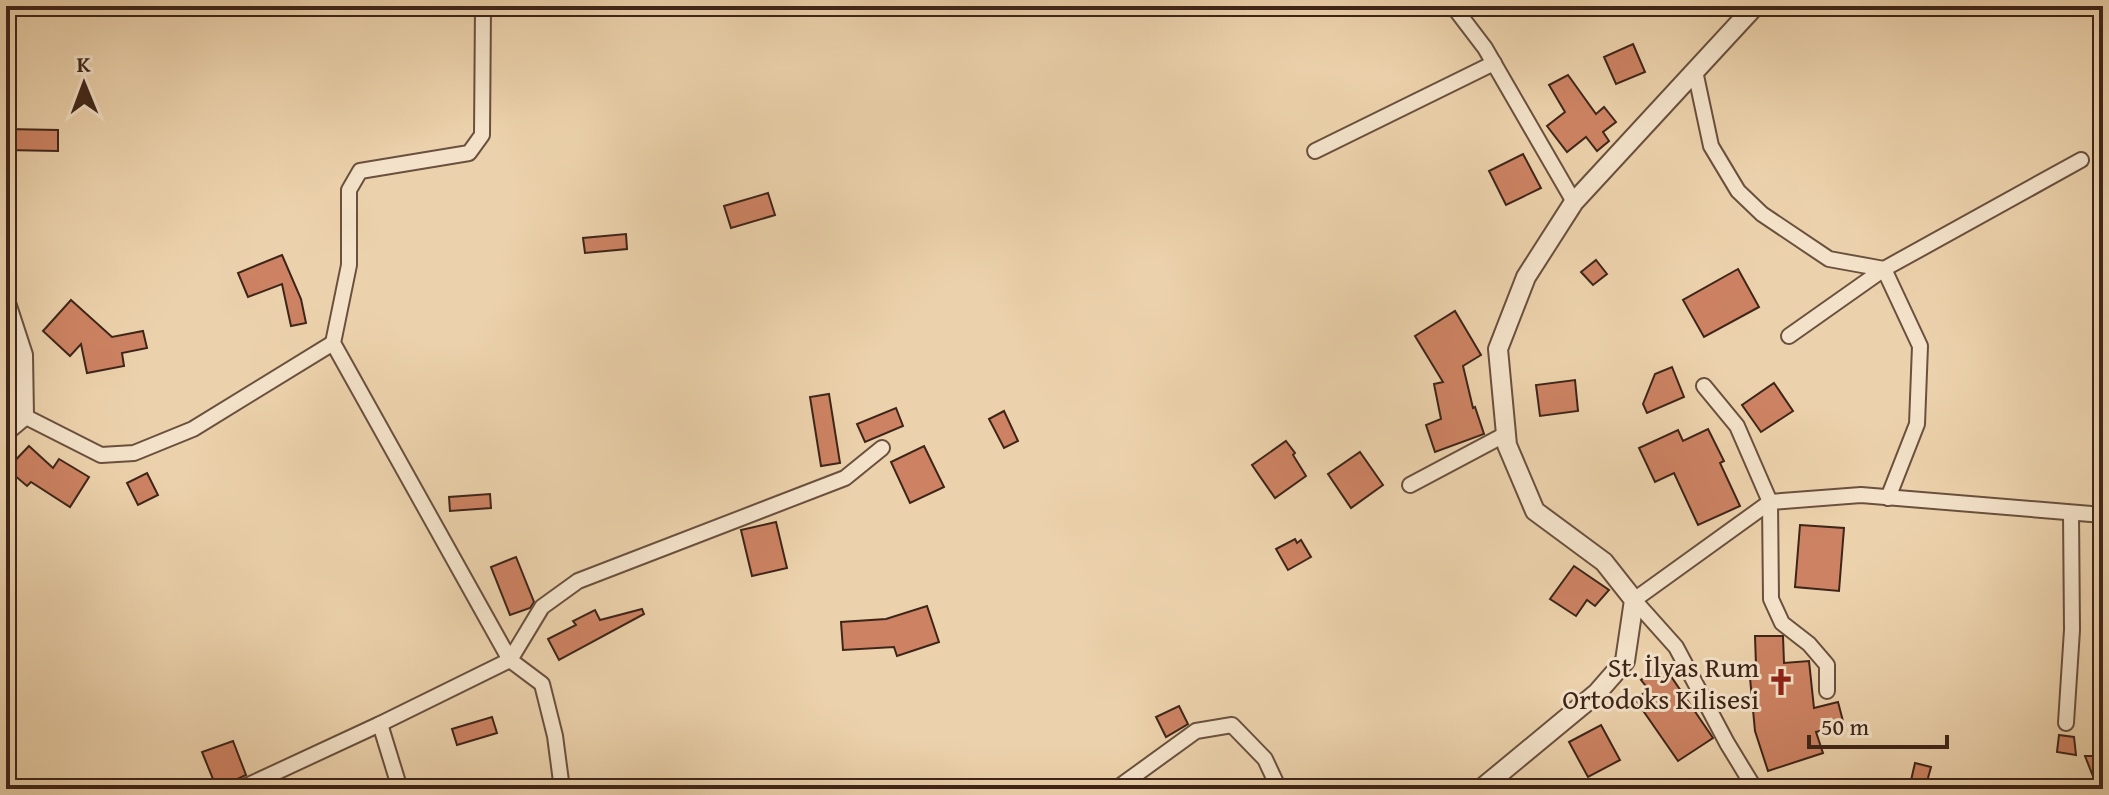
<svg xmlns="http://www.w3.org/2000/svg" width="2109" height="795" font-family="'Gentium Book Plus',serif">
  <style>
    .building { fill: #cd8363; stroke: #3e2519; stroke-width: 2 }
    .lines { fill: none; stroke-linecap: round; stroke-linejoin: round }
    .minor-casing { stroke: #6a503e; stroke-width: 18 }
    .tertiary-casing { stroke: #6a503e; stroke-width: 22 }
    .minor { stroke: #f3e2c9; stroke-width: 14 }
    .tertiary { stroke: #f3e2c9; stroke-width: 18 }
    .labels { text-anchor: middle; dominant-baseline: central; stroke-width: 6; stroke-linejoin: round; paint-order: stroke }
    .poi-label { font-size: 28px; fill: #3e2519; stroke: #f3e2c9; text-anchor: end }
  </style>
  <rect width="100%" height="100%" fill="#ecd2ac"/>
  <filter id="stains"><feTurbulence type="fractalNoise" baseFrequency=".0025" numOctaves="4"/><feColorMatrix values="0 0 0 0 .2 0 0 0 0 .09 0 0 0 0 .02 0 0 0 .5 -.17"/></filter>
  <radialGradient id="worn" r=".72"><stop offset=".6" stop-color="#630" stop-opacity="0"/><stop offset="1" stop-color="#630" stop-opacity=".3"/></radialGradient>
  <g class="building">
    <polygon points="1633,44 1645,72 1616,84 1604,57"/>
    <polygon points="1568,75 1596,114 1604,107 1616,122 1603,132 1609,141 1597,151 1586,137 1567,152 1547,126 1565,112 1549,85"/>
    <polygon points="6,129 58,130 58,151 6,150"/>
    <polygon points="1523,154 1541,188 1506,205 1489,171"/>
    <polygon points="768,193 775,215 731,228 724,206"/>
    <polygon points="626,234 627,249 585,253 583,238"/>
    <polygon points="282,255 301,299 306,323 291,326 282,284 248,297 238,273"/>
    <polygon points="1596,260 1607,274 1593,285 1581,272"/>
    <polygon points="1738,269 1759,307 1704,337 1683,300"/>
    <polygon points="71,300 112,337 143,331 147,348 122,353 124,366 87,373 81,344 70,356 43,331"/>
    <polygon points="1455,311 1481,355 1463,366 1473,408 1475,407 1484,434 1435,452 1426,425 1441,419 1434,384 1443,382 1415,336"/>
    <polygon points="1672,367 1684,397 1647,413 1643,404 1655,374"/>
    <polygon points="1575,380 1578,411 1540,416 1536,385"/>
    <polygon points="1774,383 1793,411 1761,432 1742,405"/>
    <polygon points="829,394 840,463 821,466 810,397"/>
    <polygon points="896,408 903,426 865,442 857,424"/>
    <polygon points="1004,411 1018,441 1004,448 989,419"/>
    <polygon points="1708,429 1724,461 1720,463 1740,506 1698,525 1674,473 1655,482 1639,448 1678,430 1683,441"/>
    <polygon points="1286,441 1295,453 1293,455 1306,476 1275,498 1252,465"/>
    <polygon points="29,446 53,468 59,459 89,477 70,507 31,482 27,486 7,469"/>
    <polygon points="924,446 944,487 910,503 891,462"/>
    <polygon points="1360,452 1383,485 1351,508 1328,474"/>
    <polygon points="147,473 158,495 138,505 127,483"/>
    <polygon points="490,494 491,508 450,511 449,497"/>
    <polygon points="776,522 787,568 752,576 741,530"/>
    <polygon points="1800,525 1844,528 1839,591 1795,587"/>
    <polygon points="1295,539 1297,543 1301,540 1311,557 1288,570 1276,549"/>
    <polygon points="516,557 534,602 530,608 510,615 491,567"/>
    <polygon points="1574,566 1609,590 1595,606 1587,600 1576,616 1550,599"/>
    <polygon points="927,606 939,642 897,656 894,647 843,650 841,622 886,619"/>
    <polygon points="642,609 644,614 559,660 548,639 576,625 573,621 595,610 600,620"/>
    <polygon points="1755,636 1783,636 1784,663 1809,661 1814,708 1838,702 1844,725 1816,732 1823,753 1768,771 1755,731 1749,667 1756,666"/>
    <polygon points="1656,668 1664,679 1670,675 1713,738 1678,761 1635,699 1649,690 1641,680"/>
    <polygon points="1179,706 1188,724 1166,737 1156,717"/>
    <polygon points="492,717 497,733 457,745 452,729"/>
    <polygon points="1601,725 1620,760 1588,777 1569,742"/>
    <polygon points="2059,735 2074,737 2076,755 2057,752"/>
    <polygon points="233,741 246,775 235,780 230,787 217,789 202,752"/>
    <polygon points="2085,756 2103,756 2103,789 2098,789"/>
    <polygon points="1915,763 1931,767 1925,789 1909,789"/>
  </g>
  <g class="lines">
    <g class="minor-casing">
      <g id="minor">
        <polyline points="483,6 482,135 469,153 360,171 349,190 349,265 333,343 510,660 542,684 555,736 562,789"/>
        <polyline points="1453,6 1485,48 1574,202"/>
        <polyline points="1695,71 1711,146 1738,191 1762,214 1829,259 1884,269 1920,346 1917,424 1888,498"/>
        <polyline points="1315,151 1494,63"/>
        <polyline points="1789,336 1884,269 2081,160"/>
        <polyline points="1704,386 1737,426 1770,502 1771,599 1782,623 1809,644 1827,665 1827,691"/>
        <polyline points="24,416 101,455 134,453 193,429 333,343"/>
        <polyline points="1410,485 1506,434"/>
        <polyline points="2066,723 2072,630 2071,513"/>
        <polyline points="380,724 400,789"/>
        <polyline points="240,789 380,724 510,660 542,607 578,581 845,478 882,448"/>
        <polyline points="1116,789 1196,731 1232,725 1265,759 1279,789"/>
        <polyline points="1755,789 1727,743 1676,647 1634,600 1770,502 1861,495 2103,515"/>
      </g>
    </g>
    <g class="tertiary-casing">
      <g id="tertiary">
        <polyline points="6,303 23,355 24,416 6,431"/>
        <polyline points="1481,789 1597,693 1625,661 1634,600 1604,562 1535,511 1507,445 1498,349 1526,277 1574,202 1755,6"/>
      </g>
    </g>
    <use href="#minor" class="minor"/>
    <use href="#tertiary" class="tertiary"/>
  </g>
  <defs>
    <g id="church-bare" transform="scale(2.16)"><path d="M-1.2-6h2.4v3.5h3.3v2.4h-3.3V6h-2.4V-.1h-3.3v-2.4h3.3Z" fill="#8f2418" stroke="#f3e2c9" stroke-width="2.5" paint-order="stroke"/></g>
  </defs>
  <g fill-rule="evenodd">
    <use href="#church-bare" x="1781" y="682"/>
  </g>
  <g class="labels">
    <g class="poi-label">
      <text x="1759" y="666">St. İlyas Rum<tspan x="1759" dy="32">Ortodoks Kilisesi</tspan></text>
    </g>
  </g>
  <rect width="2109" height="795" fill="none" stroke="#ecd2ac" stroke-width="32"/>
  <rect x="8" y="8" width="2093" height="779" fill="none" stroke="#3e2519" stroke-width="4"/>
  <rect x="16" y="16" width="2077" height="763" fill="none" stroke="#3e2519" stroke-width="2"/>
  <g transform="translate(84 84) rotate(359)" stroke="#f3e2c9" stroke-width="6" paint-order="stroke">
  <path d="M0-6L14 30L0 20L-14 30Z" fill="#3e2519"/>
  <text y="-12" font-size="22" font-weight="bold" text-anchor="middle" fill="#3e2519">K</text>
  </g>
  <path d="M1809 735v12h138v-12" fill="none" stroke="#3e2519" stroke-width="4"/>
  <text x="1821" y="735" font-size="24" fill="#3e2519" stroke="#f3e2c9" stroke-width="6" paint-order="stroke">50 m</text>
  <rect width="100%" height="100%" filter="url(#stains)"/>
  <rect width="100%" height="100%" fill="url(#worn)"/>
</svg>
